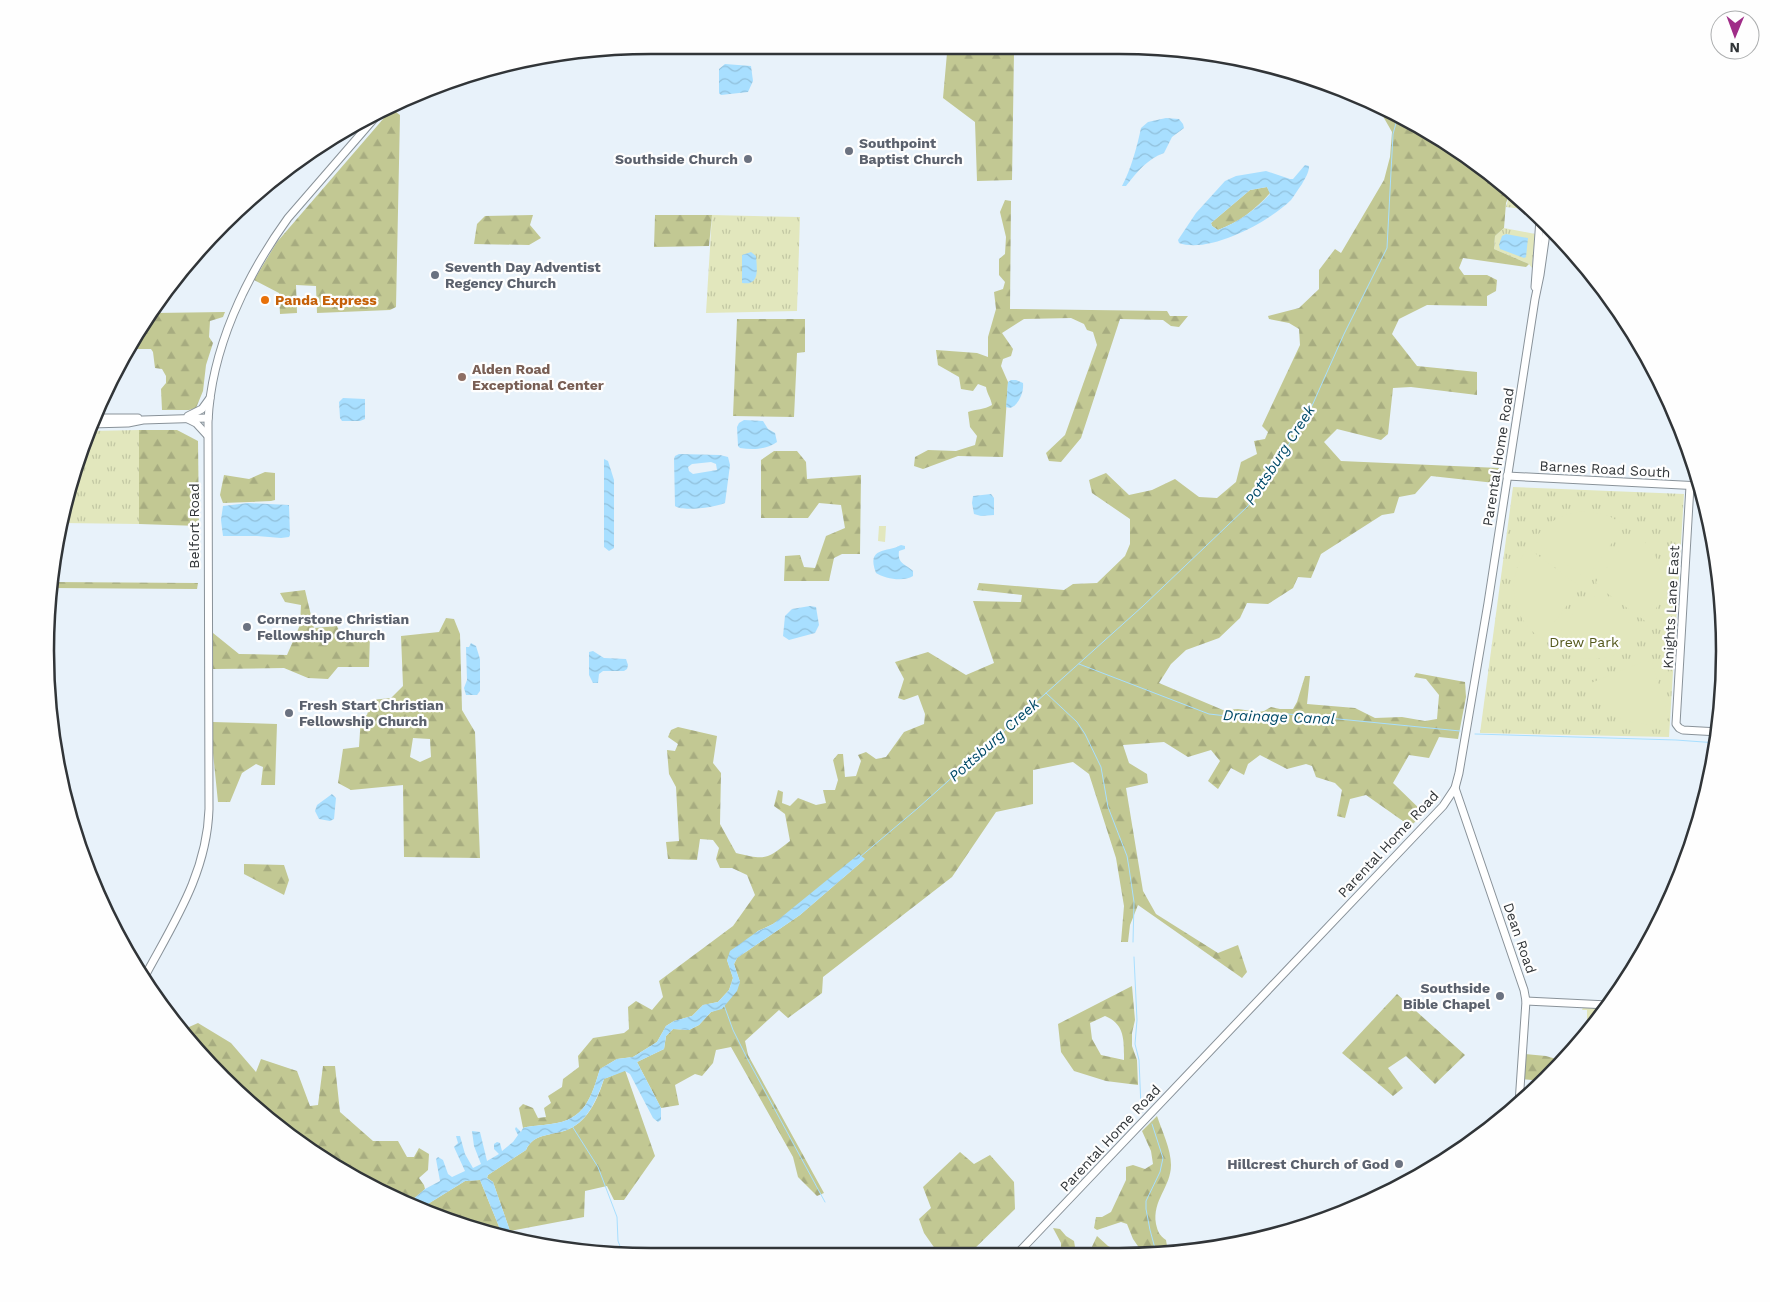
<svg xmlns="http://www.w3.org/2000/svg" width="1770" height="1302" font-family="'Work Sans',sans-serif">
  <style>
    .grass { fill: url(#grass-tufts) }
    .forest { fill: url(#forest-firs); fill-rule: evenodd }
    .pitch { fill: #e2e7bd }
    .water { fill: url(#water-waves); fill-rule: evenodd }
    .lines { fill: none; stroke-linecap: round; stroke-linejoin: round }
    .stream { stroke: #a8dfff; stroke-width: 1 }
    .secondary-casing { stroke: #899299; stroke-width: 9 }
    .secondary { stroke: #fff; stroke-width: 7 }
    .worship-dot { fill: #6b7280; stroke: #fefefe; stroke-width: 2 }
    .food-dot { fill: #e8710a; stroke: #fefefe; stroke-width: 2 }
    .education-dot { fill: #8d6e63; stroke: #fefefe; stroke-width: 2 }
    .labels { text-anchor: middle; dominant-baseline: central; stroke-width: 4.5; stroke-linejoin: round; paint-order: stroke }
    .worship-label { font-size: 14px; font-weight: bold; fill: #5b616d; stroke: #fefefe; text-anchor: start }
    .food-label { font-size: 14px; font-weight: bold; fill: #c56008; stroke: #fefefe; text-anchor: start }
    .education-label { font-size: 14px; font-weight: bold; fill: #785e54; stroke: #fefefe; text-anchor: start }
    .street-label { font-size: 14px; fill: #313538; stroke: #fefefe }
    .park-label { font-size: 14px; fill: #54581c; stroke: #fefefe }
    .water-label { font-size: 15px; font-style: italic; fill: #004a68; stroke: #fefefe }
    .rim { fill: none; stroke: #313538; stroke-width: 2.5 }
  </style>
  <defs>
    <pattern id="grass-tufts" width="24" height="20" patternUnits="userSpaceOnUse" patternTransform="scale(1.25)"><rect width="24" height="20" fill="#e2e7bd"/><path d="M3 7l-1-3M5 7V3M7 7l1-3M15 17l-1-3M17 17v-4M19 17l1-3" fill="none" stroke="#c2c7a3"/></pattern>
    <pattern id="forest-firs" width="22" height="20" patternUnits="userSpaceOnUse" patternTransform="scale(1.25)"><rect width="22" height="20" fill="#c2c893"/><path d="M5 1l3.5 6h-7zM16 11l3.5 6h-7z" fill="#a7ac80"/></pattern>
    <pattern id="water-waves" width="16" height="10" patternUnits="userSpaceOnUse" patternTransform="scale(1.25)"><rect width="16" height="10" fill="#a8dfff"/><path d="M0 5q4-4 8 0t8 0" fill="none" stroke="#91c0db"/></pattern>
  </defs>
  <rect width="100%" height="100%" fill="#e8f2fa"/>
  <g class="grass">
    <polygon points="1511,190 1533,210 1506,207"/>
    <polygon points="712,215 800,217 797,311 706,313"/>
    <polygon points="1504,228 1535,234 1532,268 1529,264 1494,249 1495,236"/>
    <polygon points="139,430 139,524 62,523 77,456 88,431"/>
    <polygon points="1513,487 1684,494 1669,737 1480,733"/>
    <polygon points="1583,1007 1599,1008 1599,1012 1595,1012 1593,1025 1587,1025 1587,1010 1582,1010"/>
  </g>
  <g class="forest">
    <polygon points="1014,52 1012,180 977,181 975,122 943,98 947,53"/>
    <path d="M 1376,104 L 1455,147 L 1511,190 L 1506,203 L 1504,228 L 1495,236 L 1494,249 L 1529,264 L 1526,267 L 1463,258 L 1459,268 L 1464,275 L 1487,275 L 1497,280 L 1496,291 L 1487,296 L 1487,306 L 1427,305 L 1399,319 L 1392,334 L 1417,366 L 1477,372 L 1477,395 L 1411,387 L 1393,388 L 1388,434 L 1381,440 L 1337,429 L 1324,442 L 1341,461 L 1499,468 L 1495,483 L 1431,476 L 1415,494 L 1399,497 L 1394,513 L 1382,515 L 1321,554 L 1311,578 L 1298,577 L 1293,588 L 1268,604 L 1247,603 L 1240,618 L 1219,638 L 1186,650 L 1171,664 L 1159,683 L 1223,710 L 1238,709 L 1259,712 L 1264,711 L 1271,707 L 1280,709 L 1293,709 L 1297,702 L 1305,676 L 1310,676 L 1307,704 L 1355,708 L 1375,718 L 1402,717 L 1425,721 L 1437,719 L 1439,695 L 1426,679 L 1414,677 L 1416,673 L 1465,682 L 1466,697 L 1458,739 L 1439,737 L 1429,758 L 1409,755 L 1393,783 L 1425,814 L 1410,826 L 1366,795 L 1350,799 L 1345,818 L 1337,816 L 1342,790 L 1335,783 L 1316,777 L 1312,766 L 1306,764 L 1287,769 L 1260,755 L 1248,764 L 1244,775 L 1231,768 L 1218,789 L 1208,781 L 1220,761 L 1211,750 L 1188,757 L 1164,742 L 1123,745 L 1129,763 L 1147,774 L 1148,783 L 1126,788 L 1143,891 L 1156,914 L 1218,953 L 1238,945 L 1247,972 L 1242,978 L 1138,905 L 1130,925 L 1128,942 L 1121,942 L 1124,906 L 1116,858 L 1089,774 L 1073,762 L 1033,770 L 1033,804 L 996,812 L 952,877 L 823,977 L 822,993 L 788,1018 L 779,1010 L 745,1041 L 748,1055 L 824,1193 L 817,1196 L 798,1177 L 793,1157 L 731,1047 L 716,1050 L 713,1063 L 702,1076 L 695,1074 L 675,1085 L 679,1105 L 661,1108 L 637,1062 L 664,1049 L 666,1036 L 673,1029 L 689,1030 L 699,1025 L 711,1012 L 722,1008 L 740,982 L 734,964 L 737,958 L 800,915 L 865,859 L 773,924 L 758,931 L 727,960 L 733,978 L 729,990 L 718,1002 L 703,1005 L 692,1016 L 674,1021 L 666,1026 L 657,1042 L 633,1057 L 617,1059 L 600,1069 C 591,1098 585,1120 551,1124 C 541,1126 532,1125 523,1128 L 519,1108 L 523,1104 L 533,1108 L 538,1118 L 546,1117 L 544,1108 L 551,1103 L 548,1096 L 562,1087 L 563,1079 L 579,1067 L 578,1056 L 593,1038 L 624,1033 L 629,1029 L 628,1007 L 636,1001 L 652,1010 L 663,997 L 659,981 L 733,926 L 755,895 L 747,875 L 732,868 L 720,868 L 716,859 L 719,848 L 713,840 L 700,839 L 697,860 L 668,859 L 666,842 L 679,841 L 676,787 L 669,774 L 667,750 L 675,751 L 678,744 L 668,737 L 671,730 L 678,727 L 717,736 L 713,763 L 721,773 L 720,824 L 736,853 C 766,860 766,860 790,841 L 785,814 L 774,806 L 778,790 L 783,792 L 782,803 L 790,806 L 798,798 L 816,805 L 826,803 L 823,790 L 835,790 L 838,780 L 833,760 L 838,754 L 843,754 L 845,777 L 856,776 L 861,761 L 858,755 L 866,752 L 876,759 L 886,757 L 904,732 L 924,724 L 925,714 L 918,695 L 904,700 L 898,698 L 904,679 L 895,662 L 928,652 L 966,675 L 994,663 L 973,601 L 1021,602 L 1022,595 L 977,590 L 979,583 L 1064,590 L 1073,584 L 1097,583 L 1125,556 L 1130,544 L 1130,519 L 1092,493 L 1089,480 L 1106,473 L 1129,495 L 1152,490 L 1175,479 L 1199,497 L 1217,498 L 1236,482 L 1241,462 L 1257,454 L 1254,441 L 1265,439 L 1268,432 L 1262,426 L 1300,345 L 1299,329 L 1289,323 L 1269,319 L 1268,316 L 1299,308 L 1319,289 L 1319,270 L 1335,249 L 1341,253 L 1384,180 L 1390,157 L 1392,132 Z"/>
    <polygon points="390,111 396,112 400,115 396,307 390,310 317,313 316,286 296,285 297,313 280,314 279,293 254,280 277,242"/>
    <path d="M 1267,187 L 1270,193 C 1255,210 1239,222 1218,230 L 1212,226 L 1211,223 L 1250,190 Z"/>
    <path d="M 1005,200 L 1011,201 L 1010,309 L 1167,311 L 1170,316 L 1188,316 L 1179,327 L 1171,326 L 1163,320 L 1120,319 L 1081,438 L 1061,462 L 1049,461 L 1046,453 L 1065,435 L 1097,345 L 1093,332 L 1087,330 L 1084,324 L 1071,318 L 1024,319 L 1002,333 L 1013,349 L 1011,356 L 1003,359 L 1001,366 L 1008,382 L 1003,457 L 958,456 L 923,469 L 914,466 L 915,457 L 928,450 L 956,451 L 975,445 L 977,436 L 970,427 L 968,412 C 976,409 984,410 992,405 C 991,398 987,394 986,387 L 978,384 L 973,391 L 961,389 L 959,377 L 938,365 L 936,350 L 977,353 L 988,357 L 988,337 L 996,309 L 994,292 L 1003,289 L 1005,282 L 999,275 L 999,259 L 1005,254 L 1006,237 L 1000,212 Z"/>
    <polygon points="533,215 530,225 541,238 529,245 474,244 477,224 485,216"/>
    <polygon points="655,215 712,215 709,246 654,247"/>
    <polygon points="225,312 223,317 210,321 209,337 213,343 206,365 203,391 196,408 189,410 162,410 161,389 166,383 166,376 162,369 155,368 153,352 151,349 130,349 154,313"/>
    <polygon points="737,319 805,319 805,352 797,353 794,417 733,416"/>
    <polygon points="139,430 177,430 198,441 199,526 139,524"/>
    <polygon points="774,451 797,451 806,462 807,479 861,475 860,554 842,554 834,558 829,581 784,581 785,556 800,555 804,567 815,568 826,536 845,528 841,505 819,503 808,518 761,518 761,460"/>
    <polygon points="265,472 275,473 275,500 271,501 223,503 220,495 224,475 249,479"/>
    <polygon points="50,582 198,583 197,589 50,588"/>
    <polygon points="305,590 314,628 337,626 341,635 370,635 369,667 338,667 328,679 308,678 284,668 213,669 213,633 239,654 287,655 300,625 301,605 285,602 280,593"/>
    <path d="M 446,618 L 454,619 L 460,634 L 462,710 L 475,732 L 480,858 L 404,857 L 403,785 L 351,790 L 338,783 L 343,749 L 359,747 L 361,716 L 367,715 L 371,700 L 391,698 L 403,686 L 401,636 L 439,632 ZM 413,738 L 430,739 L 431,757 L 420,762 L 410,757 Z"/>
    <polygon points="213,722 277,724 275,785 261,785 263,767 256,764 242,773 230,802 218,802 213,753"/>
    <polygon points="244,864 284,865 289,880 284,895 244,874"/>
    <path d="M 1132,986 L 1135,1020 L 1132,1033 L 1132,1046 L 1137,1060 L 1138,1085 L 1106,1081 L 1074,1071 L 1061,1052 L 1058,1024 ZM 1105,1016 C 1125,1024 1124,1040 1124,1060 L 1101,1055 L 1092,1039 L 1090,1023 Z"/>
    <polygon points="1397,994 1465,1055 1435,1084 1406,1056 1388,1068 1403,1088 1393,1096 1342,1053"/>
    <polygon points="198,1023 231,1043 256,1072 261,1059 297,1071 310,1106 318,1105 323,1066 335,1066 340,1112 373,1141 398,1141 407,1157 414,1157 419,1148 429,1154 428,1170 419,1178 424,1185 425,1189 410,1202 348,1176 252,1107 190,1041 189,1027"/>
    <polygon points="1525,1054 1546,1056 1563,1061 1542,1081 1522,1079"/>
    <path d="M 625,1070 L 655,1156 L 624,1200 L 614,1200 L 607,1186 L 585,1191 L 584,1217 L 510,1231 L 493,1182 L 487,1178 L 488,1175 L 526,1150 C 534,1132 554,1136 569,1129 C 589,1120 598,1098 604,1079 Z"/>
    <path d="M 1157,1116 C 1162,1131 1171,1149 1171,1165 C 1171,1187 1152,1200 1156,1224 C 1158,1232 1159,1235 1166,1240 L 1168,1252 L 1142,1252 L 1133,1239 L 1127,1224 L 1121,1222 L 1097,1230 L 1094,1228 L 1096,1217 L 1102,1217 L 1111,1212 L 1126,1180 L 1126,1167 L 1133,1165 L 1145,1169 L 1153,1164 L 1151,1151 L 1142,1131 Z"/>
    <polygon points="960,1152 974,1164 990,1155 1014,1182 1015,1209 970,1253 938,1253 924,1233 919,1219 931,1208 923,1187"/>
    <polygon points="480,1180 502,1234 491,1235 423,1207 465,1181"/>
    <polygon points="1053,1228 1060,1229 1066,1236 1074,1241 1076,1253 1061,1253 1061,1243"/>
    <polygon points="1097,1236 1108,1246 1121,1252 1089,1253"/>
  </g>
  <g class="pitch">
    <path d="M 1588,511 L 1609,516 L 1625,525 L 1588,576 L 1584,577 L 1534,540 C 1548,520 1565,512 1588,511 Z"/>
    <polygon points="879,526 886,526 885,542 878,541"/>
    <path d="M 1633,532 C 1666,554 1670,592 1648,623 L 1597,586 L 1596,582 Z"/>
    <path d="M 1528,548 L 1578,585 L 1579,589 L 1542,639 C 1510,618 1505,577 1528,548 Z"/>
    <path d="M 1591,594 L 1641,631 C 1622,665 1579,666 1550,645 L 1587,595 Z"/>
    <path d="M 1647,660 L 1652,663 L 1669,717 L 1664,723 C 1630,728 1604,717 1591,683 Z"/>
  </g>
  <g class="water">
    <polygon points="725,64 751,66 753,81 748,92 721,95 719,93 719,69"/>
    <path d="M 1166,118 L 1179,119 L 1183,124 L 1184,128 L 1172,137 L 1164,153 C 1147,159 1137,172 1126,186 L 1122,186 C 1131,169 1137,147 1141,128 L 1148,122 Z"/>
    <path d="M 1305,165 L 1309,166 C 1309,173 1305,178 1302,184 C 1298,189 1295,195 1291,200 C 1269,222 1209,254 1179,243 L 1178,240 L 1196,213 L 1225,181 L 1236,176 L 1266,171 L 1290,179 L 1293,179 ZM 1267,187 L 1270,194 C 1255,210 1239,222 1218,230 L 1212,226 L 1211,223 L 1250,190 Z"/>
    <polygon points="1506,234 1528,238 1526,257 1524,258 1500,249 1499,245 1502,236"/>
    <path d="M 751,252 L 756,256 C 757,269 760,286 742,283 L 742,255 Z"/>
    <path d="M 1011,380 L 1016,380 L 1023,383 C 1024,392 1019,405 1010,408 L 1006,407 L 1008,382 Z"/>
    <polygon points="343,398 365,399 365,419 360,421 342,421 340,418 339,402"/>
    <path d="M 744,420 L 763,421 L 768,429 L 775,433 L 777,442 C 766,450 752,450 740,448 L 738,446 L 737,427 L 739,423 Z"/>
    <path d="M 679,454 L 720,455 L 728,457 L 730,465 L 725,503 C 716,507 683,512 675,506 L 674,459 L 675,456 ZM 711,462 L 716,464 L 717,470 L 693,474 L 689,471 L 688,467 L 692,464 Z"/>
    <polygon points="604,459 608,461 614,480 614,548 609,551 604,547"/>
    <polygon points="991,494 994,498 994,515 981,516 974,514 972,503 973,496"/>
    <polygon points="248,503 289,505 290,535 289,537 281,538 257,536 223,536 221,520 223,506"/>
    <path d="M 901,545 L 905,546 L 905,549 L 899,551 C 897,564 906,564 913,571 L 913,576 C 904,582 885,579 876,573 C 866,546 887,553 901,545 Z"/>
    <polygon points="810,606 816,607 819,625 815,633 789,640 783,636 785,616 792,609"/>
    <polygon points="471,643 476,646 480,659 480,691 477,695 466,695 464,688 467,680 466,647 469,647"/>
    <polygon points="593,651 604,658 626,659 628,665 627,669 624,671 603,671 599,674 598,683 593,683 589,675 589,652"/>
    <polygon points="332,794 336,798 334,819 330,821 319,819 315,811 317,805"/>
    <path d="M 859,854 L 865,859 L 800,915 L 737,958 L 734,964 L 740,982 L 737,991 L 722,1009 L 711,1012 L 699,1025 L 689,1030 L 673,1029 L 666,1036 L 664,1049 L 637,1062 L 661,1108 L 661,1120 L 658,1122 L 653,1118 L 630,1074 L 625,1071 L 604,1079 C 597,1098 589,1120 569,1129 C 554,1136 534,1132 526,1150 L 488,1175 L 487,1178 L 493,1182 L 510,1231 L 502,1234 L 480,1180 L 465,1181 L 423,1207 L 410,1202 L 425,1189 L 440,1181 L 436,1159 L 438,1157 L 443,1160 L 448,1174 L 452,1177 L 465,1171 L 454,1147 L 458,1143 L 456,1136 L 460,1136 L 465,1154 L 473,1168 L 481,1164 L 474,1146 L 472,1131 L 480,1132 L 487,1161 L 499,1154 L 494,1149 L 494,1144 L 497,1142 L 500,1143 L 502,1151 L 513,1142 L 518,1135 L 515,1129 L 516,1127 L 521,1132 L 523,1128 C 532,1125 541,1126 551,1124 C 585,1120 591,1098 600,1069 L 617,1059 L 633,1057 L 657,1042 L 666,1026 L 674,1021 L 692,1016 L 703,1005 L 718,1002 L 729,990 L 733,978 L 727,960 L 730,951 L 758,931 L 773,924 Z"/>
  </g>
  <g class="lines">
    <g class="stream">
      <polyline points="1079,664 1209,714 1236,717 1247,715 1288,714 1460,731"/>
      <polyline points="1046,693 1077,722 1085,734 1101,767 1108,807 1127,856 1129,868 1134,902 1133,942"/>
      <polyline points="1475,734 1676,740 1717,743"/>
      <polyline points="860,857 918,808 1143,606 1248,506 1307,417 1344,334 1387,248 1393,134 1398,116"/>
      <polyline points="1134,957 1137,1020 1135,1044 1139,1060 1141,1107 1143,1110"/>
      <polyline points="724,1005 733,1030 748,1060 825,1202"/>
      <polyline points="1152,1124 1163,1158 1160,1172 1146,1201 1146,1209 1150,1230 1156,1252"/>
      <polyline points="572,1126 598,1167 617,1217 618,1241 624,1256"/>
    </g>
    <g class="secondary-casing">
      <g id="secondary">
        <polyline points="766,45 773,49 1178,49"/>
        <polyline points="1535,287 1540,219"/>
        <polyline points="188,416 202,409 210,398"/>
        <polyline points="93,418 138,418"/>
        <polyline points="188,419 196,423 207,435"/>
        <polyline points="90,424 128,423 143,420 208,418"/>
        <polyline points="1507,476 1701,486"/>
        <polyline points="1690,486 1676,724 1679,728 1683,730 1719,732"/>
        <polyline points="1455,788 1524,990 1526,1001 1519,1103"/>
        <path d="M 145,976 C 174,922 207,873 209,809 L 208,422 C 211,349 246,276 288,218 L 379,113"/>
        <polyline points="1526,1001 1608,1005"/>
        <polyline points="1018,1253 1443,806 1455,788 1459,773 1488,603 1535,299 1540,275 1547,226"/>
      </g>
    </g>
    <use href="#secondary" class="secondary"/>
  </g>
  <g class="worship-dot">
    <circle cx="849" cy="151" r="5"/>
    <circle cx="748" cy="159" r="5"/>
    <circle cx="435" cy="275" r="5"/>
    <circle cx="247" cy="627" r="5"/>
    <circle cx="289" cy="713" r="5"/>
    <circle cx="1500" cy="996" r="5"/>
    <circle cx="1399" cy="1164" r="5"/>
  </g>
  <circle class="food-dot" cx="265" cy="300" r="5"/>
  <circle class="education-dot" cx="462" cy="377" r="5"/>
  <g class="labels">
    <g class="worship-label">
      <text x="859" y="143">Southpoint<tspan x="859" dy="16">Baptist Church</tspan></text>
      <text x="738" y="159" text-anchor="end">Southside Church</text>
      <text x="445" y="267">Seventh Day Adventist<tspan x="445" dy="16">Regency Church</tspan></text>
      <text x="257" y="619">Cornerstone Christian<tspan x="257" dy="16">Fellowship Church</tspan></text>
      <text x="299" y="705">Fresh Start Christian<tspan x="299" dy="16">Fellowship Church</tspan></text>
      <text x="1490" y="988" text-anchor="end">Southside<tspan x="1490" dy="16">Bible Chapel</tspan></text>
      <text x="1389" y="1164" text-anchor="end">Hillcrest Church of God</text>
    </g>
    <g class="food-label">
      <text x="275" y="300">Panda Express</text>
    </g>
    <g class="education-label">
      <text x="472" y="369">Alden Road<tspan x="472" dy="16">Exceptional Center</tspan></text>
    </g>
    <g class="street-label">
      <text transform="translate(1498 457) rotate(-81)">Parental Home Road</text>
      <text transform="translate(1605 469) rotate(3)">Barnes Road South</text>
      <text transform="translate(194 526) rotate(-90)">Belfort Road</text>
      <text transform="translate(1671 607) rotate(-87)">Knights Lane East</text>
      <text transform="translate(1388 844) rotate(-47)">Parental Home Road</text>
      <text transform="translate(1520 938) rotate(71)">Dean Road</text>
      <text transform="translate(1110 1138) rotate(-47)">Parental Home Road</text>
    </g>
    <g class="park-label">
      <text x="1584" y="642">Drew Park</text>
    </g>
    <g class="water-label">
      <text transform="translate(1280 455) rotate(-57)">Pottsburg Creek</text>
      <text transform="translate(1279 717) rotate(2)">Drainage Canal</text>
      <text transform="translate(994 740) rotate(-42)">Pottsburg Creek</text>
    </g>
  </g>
  <path d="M0 0H1770V1302H0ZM651 54H1119A597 597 0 0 1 1716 651V651A597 597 0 0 1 1119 1248H651A597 597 0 0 1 54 651V651A597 597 0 0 1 651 54Z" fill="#fefefe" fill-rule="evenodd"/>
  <path class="rim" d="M651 54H1119A597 597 0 0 1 1716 651V651A597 597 0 0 1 1119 1248H651A597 597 0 0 1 54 651V651A597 597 0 0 1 651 54Z"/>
  <g transform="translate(1735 35) rotate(181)"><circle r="24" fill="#fefefe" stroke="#acaeaf"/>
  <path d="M0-4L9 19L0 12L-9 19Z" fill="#a02d88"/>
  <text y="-8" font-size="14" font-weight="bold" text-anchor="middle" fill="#313538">N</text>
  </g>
</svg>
